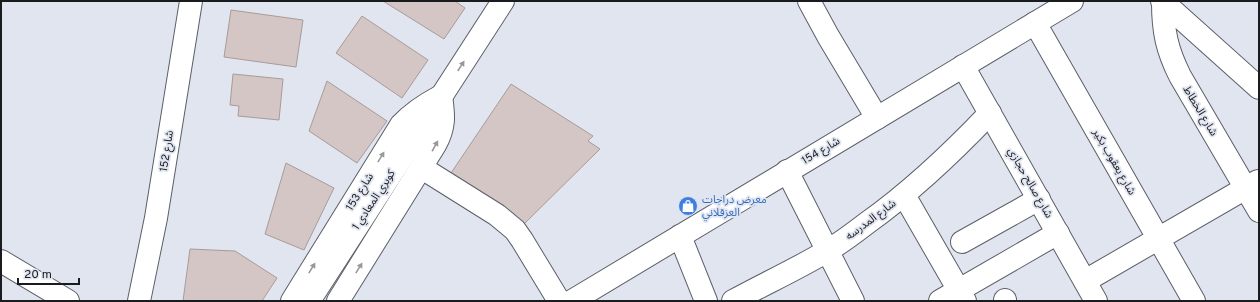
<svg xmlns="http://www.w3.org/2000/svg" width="1260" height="302" font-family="Overpass,'Noto Sans Arabic',sans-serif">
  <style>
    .building { fill: #d4c6c4; stroke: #a89b98 }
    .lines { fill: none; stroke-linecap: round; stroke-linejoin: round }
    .minor-casing { stroke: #5b5f68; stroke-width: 24 }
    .tertiary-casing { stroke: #5b5f68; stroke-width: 24 }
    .minor { stroke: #fff; stroke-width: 22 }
    .tertiary { stroke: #fff; stroke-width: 22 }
    .oneway { fill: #98989a }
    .labels { text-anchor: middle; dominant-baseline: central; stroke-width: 3.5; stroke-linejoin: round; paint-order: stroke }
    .street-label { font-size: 11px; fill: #191b1f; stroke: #e0e5f0 }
    .shop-label { font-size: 11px; fill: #366cbe; stroke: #e0e5f0; text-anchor: start }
  </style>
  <rect width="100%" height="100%" fill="#e0e5f0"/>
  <g class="building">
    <polygon points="383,1 455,1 465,8 444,39"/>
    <polygon points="231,10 303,20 296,67 224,57"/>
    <polygon points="362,16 428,60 402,98 336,53"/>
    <polygon points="233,74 283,79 279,120 238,116 239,106 230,105"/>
    <polygon points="327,81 387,121 357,163 309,131"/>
    <polygon points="511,84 593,136 588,141 600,149 523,225 449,176"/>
    <polygon points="286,163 334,188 304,250 265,234"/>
    <polygon points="190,249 235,251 277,278 262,301 183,301"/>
  </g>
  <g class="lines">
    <g class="minor-casing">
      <g id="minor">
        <polyline points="809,1 828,36 877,118"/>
        <polyline points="1162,1 1259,88"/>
        <path d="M 1163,2 C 1163,32 1167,50 1180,76 L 1259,211"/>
        <polyline points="1035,23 1194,301"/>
        <polyline points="963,66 1096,301"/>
        <polyline points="422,168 497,215 515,230 522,240 559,301"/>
        <polyline points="787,171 853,301"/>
        <polyline points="904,195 965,301"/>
        <polyline points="680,236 706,301"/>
        <polyline points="962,242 1039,199"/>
        <polyline points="1085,281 1258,181"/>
        <polyline points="1005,300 1005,301"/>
        <polyline points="139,301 156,218 191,1"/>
        <path d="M 292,301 L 401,125 C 413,112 426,104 441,96 C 444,116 445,127 435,145 L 338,301"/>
        <path d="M 733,301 C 764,284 797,269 827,251 C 841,243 854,233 867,223 C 912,191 952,153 990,113"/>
        <polyline points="940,301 1058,233"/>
      </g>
    </g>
    <g class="tertiary-casing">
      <g id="tertiary">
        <polyline points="1,261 68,301"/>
        <polyline points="309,301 503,1"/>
        <polyline points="572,301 1072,1"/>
      </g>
    </g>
    <use href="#minor" class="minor"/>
    <use href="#tertiary" class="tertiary"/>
  </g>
  <defs><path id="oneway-solid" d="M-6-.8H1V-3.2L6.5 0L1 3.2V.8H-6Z"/></defs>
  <g class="oneway">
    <use href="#oneway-solid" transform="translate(461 66) rotate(-57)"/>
    <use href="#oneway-solid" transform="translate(435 146) rotate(-61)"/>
    <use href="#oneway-solid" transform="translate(381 157) rotate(-58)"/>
    <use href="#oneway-solid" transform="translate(312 268) rotate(-58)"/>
    <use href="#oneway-solid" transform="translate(359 268) rotate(-58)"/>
  </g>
  <defs>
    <g id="shop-disc" transform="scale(1)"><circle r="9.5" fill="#3f7fe0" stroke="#e0e5f0"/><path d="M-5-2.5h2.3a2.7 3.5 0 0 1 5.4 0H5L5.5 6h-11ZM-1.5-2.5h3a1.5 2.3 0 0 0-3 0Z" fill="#fff"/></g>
  </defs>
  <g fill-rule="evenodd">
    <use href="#shop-disc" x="688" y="206"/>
  </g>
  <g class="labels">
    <g class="street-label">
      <text transform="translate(1200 111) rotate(59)">شارع الخطاط</text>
      <text transform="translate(167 151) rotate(-81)">شارع 152</text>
      <text transform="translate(821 151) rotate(-31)">شارع 154</text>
      <text transform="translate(1114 162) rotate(60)">شارع يعقوب بكير</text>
      <text transform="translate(1030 183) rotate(60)">شارع صالح حجازي</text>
      <text transform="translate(360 192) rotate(-58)">شارع 153</text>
      <text transform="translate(374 200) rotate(-57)">كوبري المعادي 1</text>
      <text transform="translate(871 220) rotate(-37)">شارع المدرسه</text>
    </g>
    <g class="shop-label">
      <text x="702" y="200">معرض دراجات<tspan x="702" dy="13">العزقلاني</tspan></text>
    </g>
  </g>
  <rect width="1260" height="302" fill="none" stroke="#191b1f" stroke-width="4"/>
  <path d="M18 278v6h61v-6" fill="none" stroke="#191b1f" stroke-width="2"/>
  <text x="24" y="278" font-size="12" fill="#191b1f" stroke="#e0e5f0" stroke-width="3" paint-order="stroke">20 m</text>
</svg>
